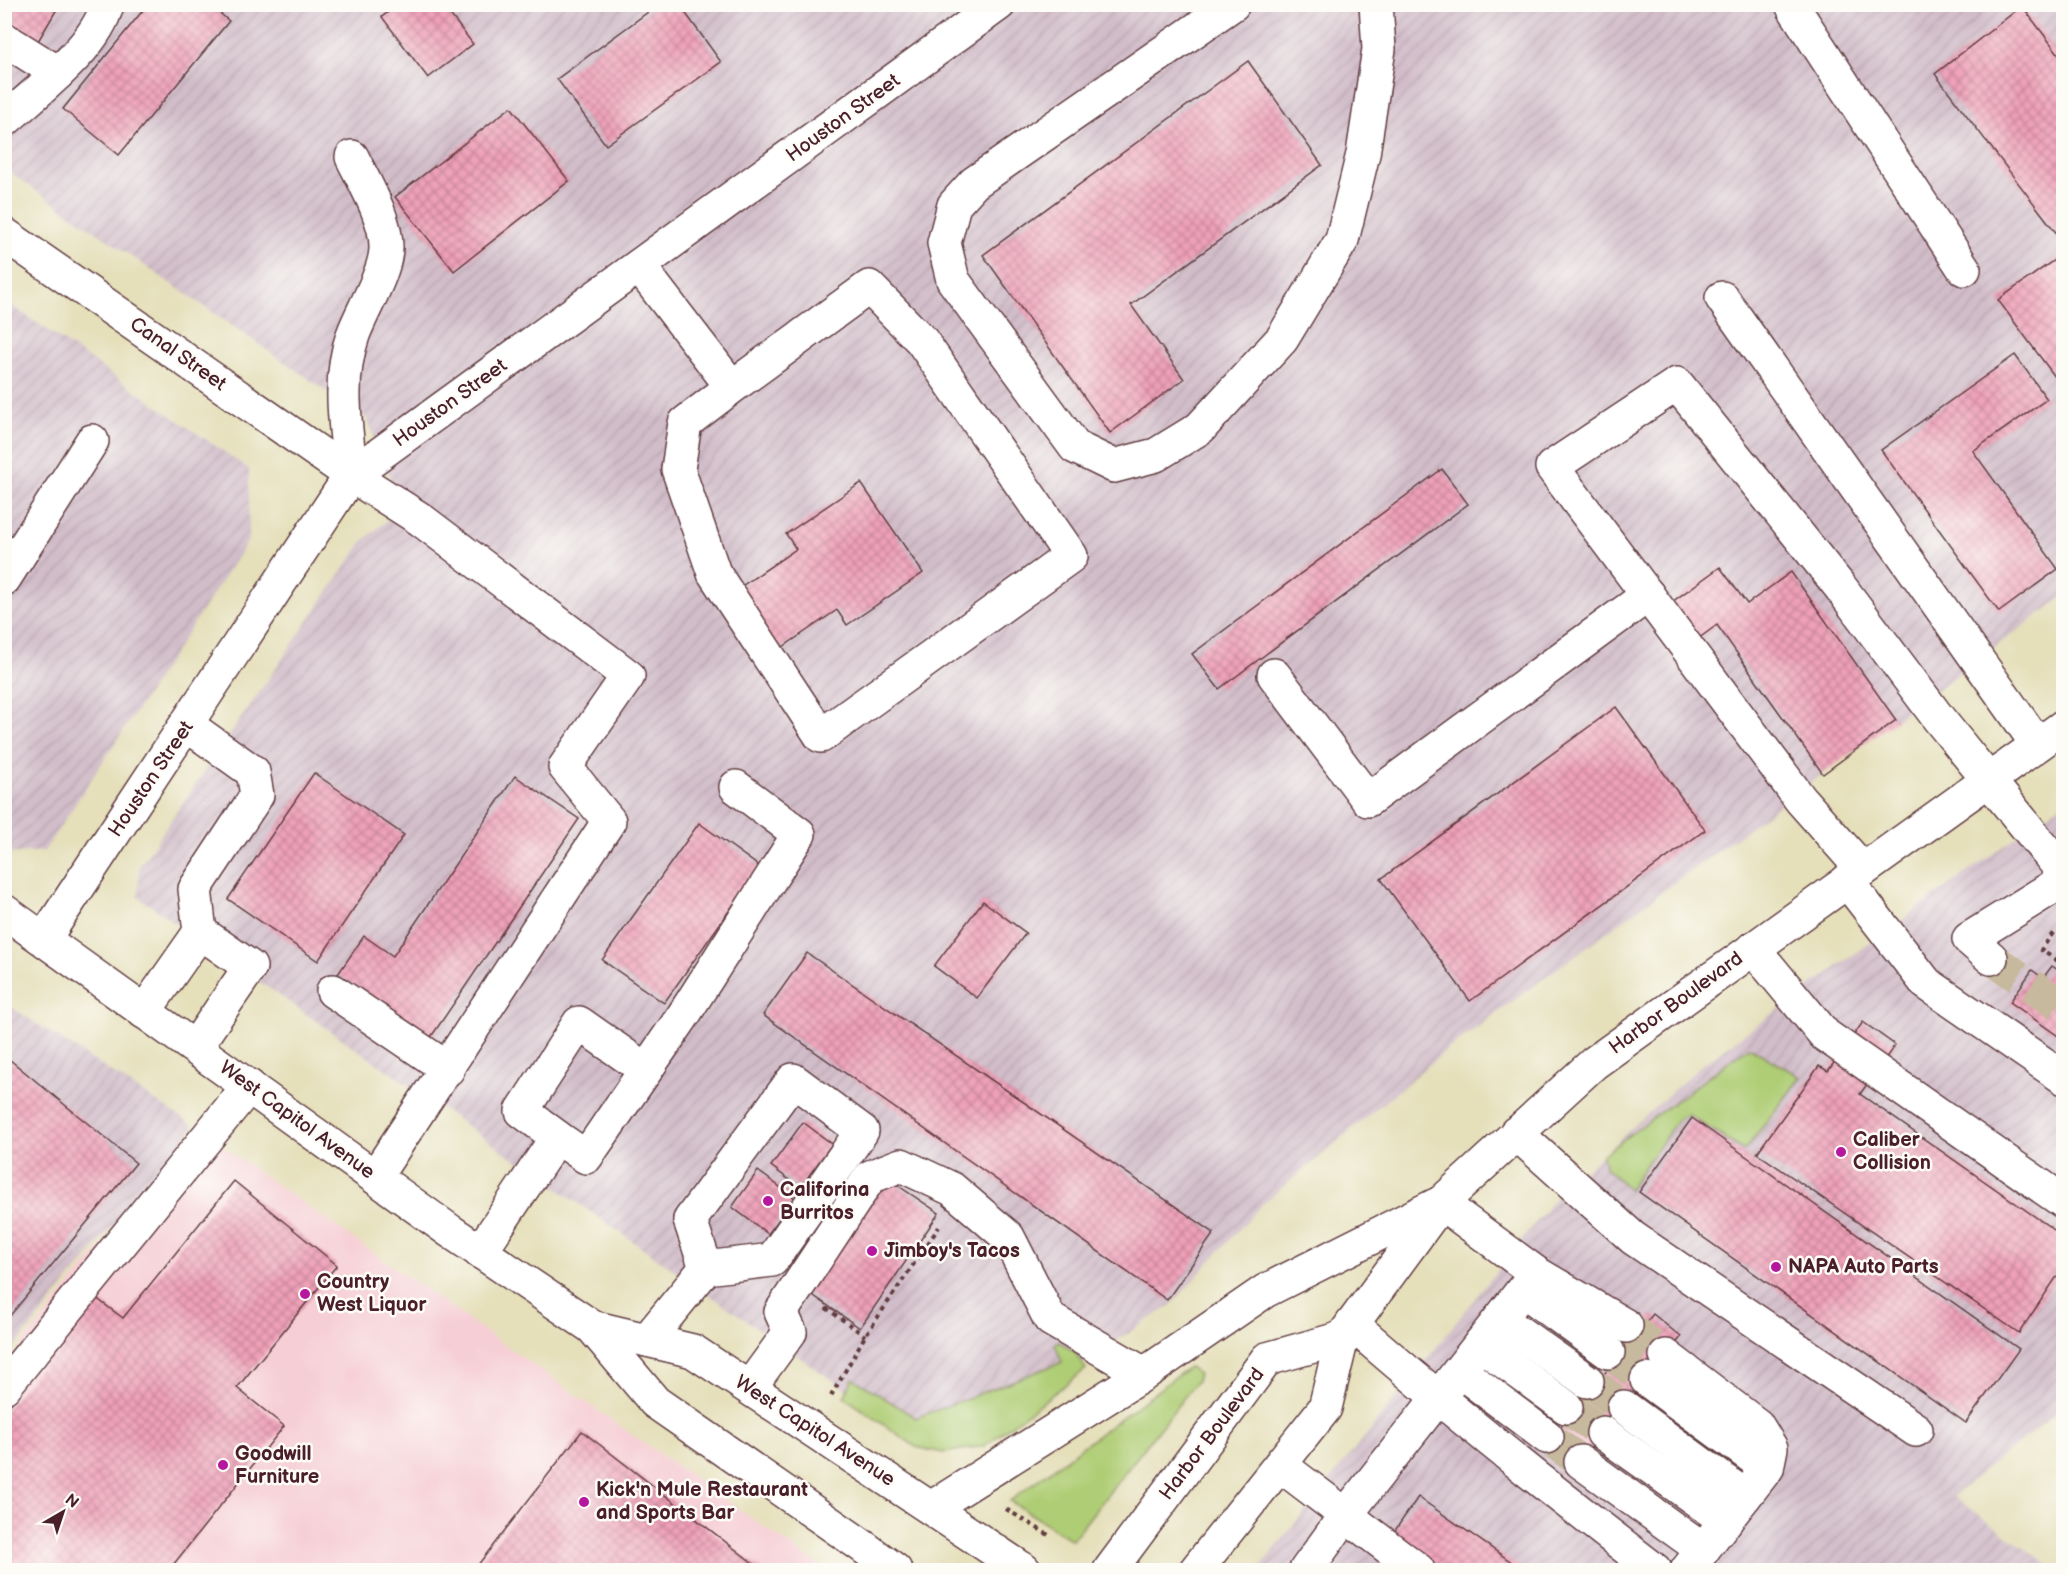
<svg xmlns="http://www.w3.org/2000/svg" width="2068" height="1575" font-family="'Balsamiq Sans',sans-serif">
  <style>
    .built { fill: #f6cfd6 }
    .industrial { fill: url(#industrial-furrows) }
    .green { fill: #afcd74; stroke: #7c7650; stroke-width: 1.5 }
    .building { fill: url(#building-cross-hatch) }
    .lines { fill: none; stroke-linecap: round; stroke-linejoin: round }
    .minor-tunnel { stroke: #c6b99d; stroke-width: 33; stroke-dasharray: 33 16; stroke-linecap: butt }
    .minor-casing { stroke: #613c40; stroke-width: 36 }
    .major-casing { stroke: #613c40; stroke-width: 36 }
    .path { stroke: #613c40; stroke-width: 4; stroke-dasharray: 4.5 4.5; stroke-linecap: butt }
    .minor { stroke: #fff; stroke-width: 33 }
    .major { stroke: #fff; stroke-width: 33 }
    .poi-dot { fill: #b5179e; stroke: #fdfcf7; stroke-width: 2 }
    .labels { text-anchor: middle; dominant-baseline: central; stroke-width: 5; stroke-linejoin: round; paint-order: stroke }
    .street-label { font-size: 20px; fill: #4a1f2b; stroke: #fdfcf7 }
    .poi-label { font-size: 20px; font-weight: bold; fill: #4a1f2b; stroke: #fdfcf7; text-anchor: start }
  </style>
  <defs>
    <pattern id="industrial-furrows" width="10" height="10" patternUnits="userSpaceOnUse" patternTransform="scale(1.5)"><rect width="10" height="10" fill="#d1bdc9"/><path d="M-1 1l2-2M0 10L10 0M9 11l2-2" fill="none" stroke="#b5a2ad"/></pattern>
    <pattern id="building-cross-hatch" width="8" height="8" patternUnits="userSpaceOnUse" patternTransform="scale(1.5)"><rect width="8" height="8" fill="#efa1b9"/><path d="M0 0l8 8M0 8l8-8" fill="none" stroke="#c48397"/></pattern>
  </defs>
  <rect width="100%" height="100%" fill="#fdfcf7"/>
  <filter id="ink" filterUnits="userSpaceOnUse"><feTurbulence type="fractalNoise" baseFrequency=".0167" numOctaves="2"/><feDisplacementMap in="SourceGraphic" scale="12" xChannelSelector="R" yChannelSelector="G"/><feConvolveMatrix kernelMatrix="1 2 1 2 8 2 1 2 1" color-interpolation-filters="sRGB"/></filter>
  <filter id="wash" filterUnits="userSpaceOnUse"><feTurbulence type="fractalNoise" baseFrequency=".008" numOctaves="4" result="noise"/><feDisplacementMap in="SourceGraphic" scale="24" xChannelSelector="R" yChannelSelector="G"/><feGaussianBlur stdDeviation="1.35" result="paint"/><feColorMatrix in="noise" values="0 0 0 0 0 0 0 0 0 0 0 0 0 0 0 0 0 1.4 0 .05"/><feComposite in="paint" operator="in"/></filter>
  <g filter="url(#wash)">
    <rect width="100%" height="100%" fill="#e5dfba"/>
    <polygon class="built" points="197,1129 825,1570 5,1570 5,1365"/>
    <g class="industrial">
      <polygon points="5,5 2063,5 2063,597 1449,1048 1260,1206 1170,1306 960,1442 917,1439 138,897 139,867 363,541 402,508 367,419 5,169"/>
      <polygon points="5,301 249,469 249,539 44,851 5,854"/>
      <polygon points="2063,803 2063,1407 1953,1496 2056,1570 1258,1570 1557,1196 1699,1067"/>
      <polygon points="5,1003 194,1126 5,1359"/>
    </g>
    <g class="green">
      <polygon points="1749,1047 1801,1077 1744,1151 1688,1114 1678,1119 1629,1189 1605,1168 1604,1159 1601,1156"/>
      <polygon points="1058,1341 1075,1352 1086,1369 984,1446 943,1453 916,1447 844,1397 853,1378 916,1418 1062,1362 1055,1344"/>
      <polygon points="1189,1367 1199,1374 1197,1381 1072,1540 1010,1501"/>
    </g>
    <g id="blocks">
      <g class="building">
        <polygon points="4,4 60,4 34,48 4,30"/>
        <polygon points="148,4 209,4 229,21 119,155 63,109"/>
        <polygon points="398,4 442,4 473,44 428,78 382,17"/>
        <polygon points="659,4 679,4 721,62 606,145 557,79"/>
        <polygon points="2022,6 2064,61 2064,243 1935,74"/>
        <polygon points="1248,61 1322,165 1131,305 1184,379 1110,433 983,255"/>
        <polygon points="511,107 569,181 454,271 395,197"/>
        <polygon points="2064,253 2064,389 1998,300"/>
        <polygon points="2015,355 2047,399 1973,451 2058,569 1999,612 1881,450"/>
        <polygon points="1442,469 1468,504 1219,689 1192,654"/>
        <polygon points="861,483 923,573 847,625 837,610 777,651 736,590 796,549 786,534"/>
        <polygon points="1720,567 1747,604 1791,572 1896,720 1823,774 1717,625 1687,647 1661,610"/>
        <polygon points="1616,707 1705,830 1470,1001 1381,879"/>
        <polygon points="314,773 404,835 318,961 228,899"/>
        <polygon points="515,776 579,819 431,1037 338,974 364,936 393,956"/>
        <polygon points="699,823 760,867 664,1003 602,960"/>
        <polygon points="983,901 1026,933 977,998 934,966"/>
        <polygon points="807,953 1214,1233 1167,1300 763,1015"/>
        <polygon points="2052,966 2064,974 2064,1040 2010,1002 2032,970 2043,978"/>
        <polygon points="1863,1022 1895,1045 1860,1094 2064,1237 2064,1266 2019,1333 1757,1153 1819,1066 1828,1071"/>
        <polygon points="4,1055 136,1163 4,1323"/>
        <polygon points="1692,1118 2019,1349 1966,1423 1639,1192"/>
        <polygon points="803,1122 832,1144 800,1188 771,1166"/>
        <polygon points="758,1171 795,1198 768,1234 732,1207"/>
        <polygon points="885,1177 939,1213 860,1328 804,1289"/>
        <polygon points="234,1181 337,1265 237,1388 284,1426 169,1570 4,1570 4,1412 96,1298 123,1318"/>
        <polygon points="1653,1314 1681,1337 1585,1456 1556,1433"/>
        <polygon points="582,1431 762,1570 474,1570"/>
        <polygon points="1418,1497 1523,1570 1428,1570 1387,1542"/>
      </g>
    </g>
  </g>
  <g filter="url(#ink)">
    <use href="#blocks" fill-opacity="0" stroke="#613c40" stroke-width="1.5"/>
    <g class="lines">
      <g class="minor-tunnel">
        <polyline points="1991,958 2064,1008"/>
        <polyline points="1626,1326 1666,1356"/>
        <polyline points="1608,1352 1647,1380"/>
        <polyline points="1587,1381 1624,1407"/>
        <polyline points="1566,1407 1603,1433"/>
        <polyline points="1547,1437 1581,1462"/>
      </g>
      <g class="minor-casing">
        <g id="minor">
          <polyline points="1233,4 974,183 954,205 944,243 953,280 1075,447 1114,466 1156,455 1200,428 1282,339 1342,240 1363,154 1379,49 1376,4"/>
          <polyline points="1796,4 1793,7 1964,269"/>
          <polyline points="4,39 58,73"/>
          <path d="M 4,121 C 36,92 98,46 107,4"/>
          <polyline points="4,234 351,475 420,519 628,676 565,767 609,821 375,1177"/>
          <polyline points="639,266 732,387 869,287 922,341 1071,556 821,736 714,573 678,469 685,423 732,387"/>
          <polyline points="1722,298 2037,744"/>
          <path d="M 351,475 C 346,428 337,381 353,335 C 362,310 387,271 386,246 C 386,218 364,182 352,157"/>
          <polyline points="4,579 92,441"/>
          <polyline points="1274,675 1368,800 1648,595"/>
          <polyline points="1863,870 1801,800 1552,467 1677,384 1841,588 1939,719 2064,873"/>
          <polyline points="1847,881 1926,983 2064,1078"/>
          <polyline points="44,939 351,475 999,4"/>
          <polyline points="1753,948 1825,1035 2064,1202"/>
          <polyline points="1991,958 1969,939 2064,880"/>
          <polyline points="333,991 448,1069"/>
          <polyline points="144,1012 200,932 195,889 257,795 253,772 187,725"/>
          <polyline points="196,1046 250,967 200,932"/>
          <polyline points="1516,1133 1633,1238 1916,1430"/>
          <polyline points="557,1137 522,1111 579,1023 646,1070"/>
          <polyline points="1441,1203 1536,1273 1626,1326"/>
          <polyline points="480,1252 557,1137 586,1157 683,1016 799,834 736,787"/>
          <polyline points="1523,1290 1608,1352"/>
          <polyline points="1500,1319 1587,1381"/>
          <path d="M 1352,1324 C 1450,1410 1552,1491 1655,1570"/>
          <polyline points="647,1340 706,1268 772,1260 862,1131 793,1080 690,1220 706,1268"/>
          <polyline points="1480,1344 1566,1407"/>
          <polyline points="1666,1356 1757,1425 1771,1448 1767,1468 1687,1570"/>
          <polyline points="1460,1371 1547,1437"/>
          <polyline points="1647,1380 1767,1468"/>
          <polyline points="4,1387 249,1086"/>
          <polyline points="750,1387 790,1332 781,1312 870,1177 901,1165 952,1189 1008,1237 1050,1319 1144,1374"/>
          <polyline points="1624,1407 1745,1496"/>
          <polyline points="1603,1433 1726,1521"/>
          <polyline points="1581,1462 1703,1550"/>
          <polyline points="1280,1465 1418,1570"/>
          <polyline points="1306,1570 1345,1516 1536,1273"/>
        </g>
      </g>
      <g class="major-casing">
        <g id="major">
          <polyline points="4,911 450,1231 592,1327 655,1402 861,1545 895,1570"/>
          <polyline points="592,1327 693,1351 1024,1570"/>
          <polyline points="931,1508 1144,1374 1265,1291 1436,1205"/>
          <polyline points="1110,1570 1267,1359 1342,1338"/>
          <polyline points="1196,1570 1325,1408 1342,1338 1441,1203 1594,1063 2064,726"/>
        </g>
      </g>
      <g class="path">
        <polyline points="2053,933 2041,950 2064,965"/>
        <polyline points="826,1308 865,1336"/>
        <polyline points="831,1396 865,1336 939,1227"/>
        <polyline points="1006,1509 1052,1537"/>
      </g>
      <use href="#minor" class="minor"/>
      <use href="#major" class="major"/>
    </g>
  </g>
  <g class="poi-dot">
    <circle cx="1841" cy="1152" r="6"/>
    <circle cx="768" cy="1201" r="6"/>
    <circle cx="872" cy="1251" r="6"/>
    <circle cx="1776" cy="1267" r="6"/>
    <circle cx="305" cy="1294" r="6"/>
    <circle cx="223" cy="1465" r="6"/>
    <circle cx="584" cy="1502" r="6"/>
  </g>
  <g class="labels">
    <g class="street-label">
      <text transform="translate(843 118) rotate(-36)">Houston Street</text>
      <text transform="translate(178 354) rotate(35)">Canal Street</text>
      <text transform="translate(450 403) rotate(-36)">Houston Street</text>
      <text transform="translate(151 779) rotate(-56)">Houston Street</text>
      <text transform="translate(1676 1003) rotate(-36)">Harbor Boulevard</text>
      <text transform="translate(297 1120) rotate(36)">West Capitol Avenue</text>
      <text transform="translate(815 1431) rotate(33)">West Capitol Avenue</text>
      <text transform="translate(1212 1434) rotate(-53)">Harbor Boulevard</text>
    </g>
    <g class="poi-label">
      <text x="1853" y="1140">Caliber<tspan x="1853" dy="23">Collision</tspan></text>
      <text x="780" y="1190">Califorina<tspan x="780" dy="23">Burritos</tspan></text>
      <text x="884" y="1251">Jimboy's Tacos</text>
      <text x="1788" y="1267">NAPA Auto Parts</text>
      <text x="317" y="1282">Country<tspan x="317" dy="23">West Liquor</tspan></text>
      <text x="235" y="1454">Goodwill<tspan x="235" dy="23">Furniture</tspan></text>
      <text x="596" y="1490">Kick'n Mule Restaurant<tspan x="596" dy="23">and Sports Bar</tspan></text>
    </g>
  </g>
  <rect width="2068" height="1575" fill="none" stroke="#fdfcf7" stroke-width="24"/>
  <g transform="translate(63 1512) rotate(39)" stroke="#fdfcf7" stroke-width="4.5" paint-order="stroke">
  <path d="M0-4.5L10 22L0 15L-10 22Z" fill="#4a1f2b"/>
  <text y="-9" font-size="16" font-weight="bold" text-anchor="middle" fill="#4a1f2b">N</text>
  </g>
</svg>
